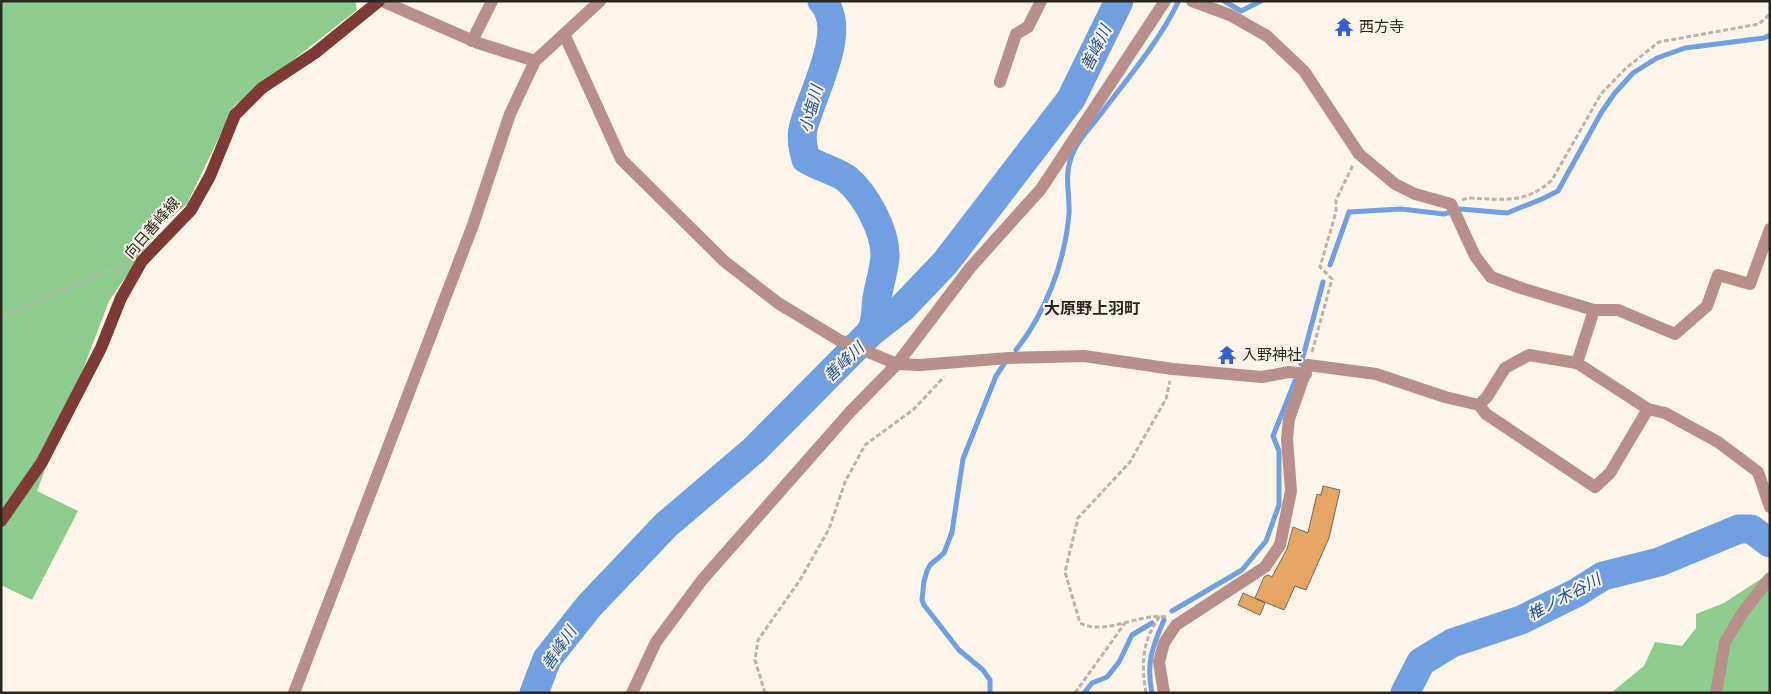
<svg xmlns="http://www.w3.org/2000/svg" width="1771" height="694" font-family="'Crimson Pro','Noto Sans JP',serif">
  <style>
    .forest { fill: #8ccd8d }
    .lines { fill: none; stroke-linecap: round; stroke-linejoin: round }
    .stream { stroke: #709fe2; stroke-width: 5 }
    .river { stroke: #709fe2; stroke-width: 29 }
    .building { fill: #e5a663; stroke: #726a62 }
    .path { stroke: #bbb4ac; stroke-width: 3; stroke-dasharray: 5 2.5; stroke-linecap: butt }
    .minor { stroke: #b88f8a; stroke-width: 12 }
    .major { stroke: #7e3a35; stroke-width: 12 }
    .labels { text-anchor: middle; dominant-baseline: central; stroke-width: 4; stroke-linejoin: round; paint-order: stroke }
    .poi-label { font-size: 15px; fill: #2a2723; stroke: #fdf4ea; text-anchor: start }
    .street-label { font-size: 15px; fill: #2a2723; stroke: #fdf4ea }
    .water-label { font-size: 16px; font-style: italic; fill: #13509f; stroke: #fdf4ea }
    .neighbourhood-label { font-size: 16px; font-weight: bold; fill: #2a2723; stroke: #fdf4ea }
  </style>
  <rect width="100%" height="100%" fill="#fdf4ea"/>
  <g class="forest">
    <polygon points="1,1 355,1 357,10 234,106 187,204 161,226 109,301 37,491 78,511 32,600 1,585"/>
    <polygon points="1770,573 1770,693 1611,693 1644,666 1655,642 1682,646 1696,628 1696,614 1724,603"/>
  </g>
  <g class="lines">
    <g class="stream">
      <polyline points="1224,1 1241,11 1261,1"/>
      <polyline points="1330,265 1349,212 1401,209 1444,214 1461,209 1507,213 1542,199 1558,191 1601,113 1614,94 1633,73 1657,58 1685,48 1764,38 1770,35"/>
      <path d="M 1016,350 C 1046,312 1065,262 1069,214 C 1070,195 1064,176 1071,158 C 1077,140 1092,126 1103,111 C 1128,78 1161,39 1178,2"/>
      <polyline points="1301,364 1323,282"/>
      <polyline points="1172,611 1242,570 1266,541 1279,505 1279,451 1273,436 1295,381"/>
      <polyline points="990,693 990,680 983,670 959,650 924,605 922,600 924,581 927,571 930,565 944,553 952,532 963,459 996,376 1004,364"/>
      <polyline points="1084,693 1092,683 1107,677 1119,662 1132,635 1152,623"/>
      <path d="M 1152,693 C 1146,664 1152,647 1164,620"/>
    </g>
    <g class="river">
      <path d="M 822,1 C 850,29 810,97 803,129 C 801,139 803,149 806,159 C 817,166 840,173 847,179 C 866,195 886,232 885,257 C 884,271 879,285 877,298 C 875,311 877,320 871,332"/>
      <polyline points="534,693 547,659 589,606 666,525 754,450 871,332 902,308 945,263 1071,99 1119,1"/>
      <polyline points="1405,693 1421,662 1452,643 1521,620 1576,593 1603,576 1659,562 1739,529 1751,529 1770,543"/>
    </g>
  </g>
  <g class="building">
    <polygon points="1323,486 1340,490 1329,538 1306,590 1295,586 1284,610 1255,598 1264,577 1268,575 1272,577 1287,549 1293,527 1308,533 1317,494 1321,495"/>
    <polygon points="1243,593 1265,603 1260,615 1238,605"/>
  </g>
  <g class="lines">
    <g class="path">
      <path d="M 1462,200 L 1468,198 C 1501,199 1525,205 1552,180 L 1601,94 L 1626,68 L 1659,42 L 1759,24 L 1770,14"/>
      <polyline points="1,317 124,264"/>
      <polyline points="1312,352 1332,279 1320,267 1336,212 1336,200 1353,165"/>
      <path d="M 1166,617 C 1138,613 1106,636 1080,623 L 1065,572 L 1078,518 L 1130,462 L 1166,399 L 1170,381"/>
      <polyline points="765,693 755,660 758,640 800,580 829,529 845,482 865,445 914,409 944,377"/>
      <polyline points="1075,693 1125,623"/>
      <path d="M 1146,693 C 1141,663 1142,641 1160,616"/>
    </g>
    <g class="minor">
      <polyline points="382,1 478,43 535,61"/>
      <polyline points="1192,1 1230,15 1267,36 1304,71 1359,154 1395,184 1415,194 1451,204 1475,256 1491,277 1521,288 1594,310 1618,310 1675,334 1707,306 1718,275 1750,284 1770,229"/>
      <polyline points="565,36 621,159 724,261 778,303 839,340 897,364 920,365 1009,358 1084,356 1173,369 1262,377 1289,372 1306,374"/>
      <polyline points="472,41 492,1"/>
      <polyline points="1000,82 1016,34 1028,27 1041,1"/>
      <polyline points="1577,363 1594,310"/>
      <polyline points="1479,405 1486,414 1595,487 1610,473 1648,409"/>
      <polyline points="294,693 473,225 510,114 535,61 600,1"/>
      <polyline points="632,693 656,642 702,580 850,412 897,364 970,268 1041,189 1165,1"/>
      <polyline points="1164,693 1159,662 1164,643 1176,625 1265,567 1280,545 1291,491 1287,439 1289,419 1308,365 1376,374 1445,397 1479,405 1487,397 1505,368 1529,355 1577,363 1648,409 1665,413 1718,442 1758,472 1770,507"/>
      <polyline points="1716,693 1725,642 1743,612 1770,578"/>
    </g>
    <polyline class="major" points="1,521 42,462 101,348 121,298 142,261 191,210 210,176 235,115 262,88 315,53 379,1"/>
  </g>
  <defs>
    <g id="temple-bare" transform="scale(1.5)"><path d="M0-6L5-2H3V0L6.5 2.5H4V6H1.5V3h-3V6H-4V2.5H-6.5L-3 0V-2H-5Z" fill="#355fcf" stroke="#fdf4ea" stroke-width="2.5" paint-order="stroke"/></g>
  </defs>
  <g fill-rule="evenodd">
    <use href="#temple-bare" x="1344" y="27"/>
    <use href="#temple-bare" x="1227" y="355"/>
  </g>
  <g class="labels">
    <g class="poi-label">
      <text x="1359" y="27">西方寺</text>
      <text x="1242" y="355">入野神社</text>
    </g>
    <g class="street-label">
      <text transform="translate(152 228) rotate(-49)">向日善峰線</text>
    </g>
    <g class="water-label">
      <text transform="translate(1096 48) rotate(-64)">善峰川</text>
      <text transform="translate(811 109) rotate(-75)">小塩川</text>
      <text transform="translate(844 362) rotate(-44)">善峰川</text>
      <text transform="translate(1564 597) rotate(-28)">椎ノ木谷川</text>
      <text transform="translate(559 648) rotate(-56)">善峰川</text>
    </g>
    <g class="neighbourhood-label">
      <text x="1092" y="308">大原野上羽町</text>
    </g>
  </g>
  <rect width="1771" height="694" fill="none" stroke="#2a2723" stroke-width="5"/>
</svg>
